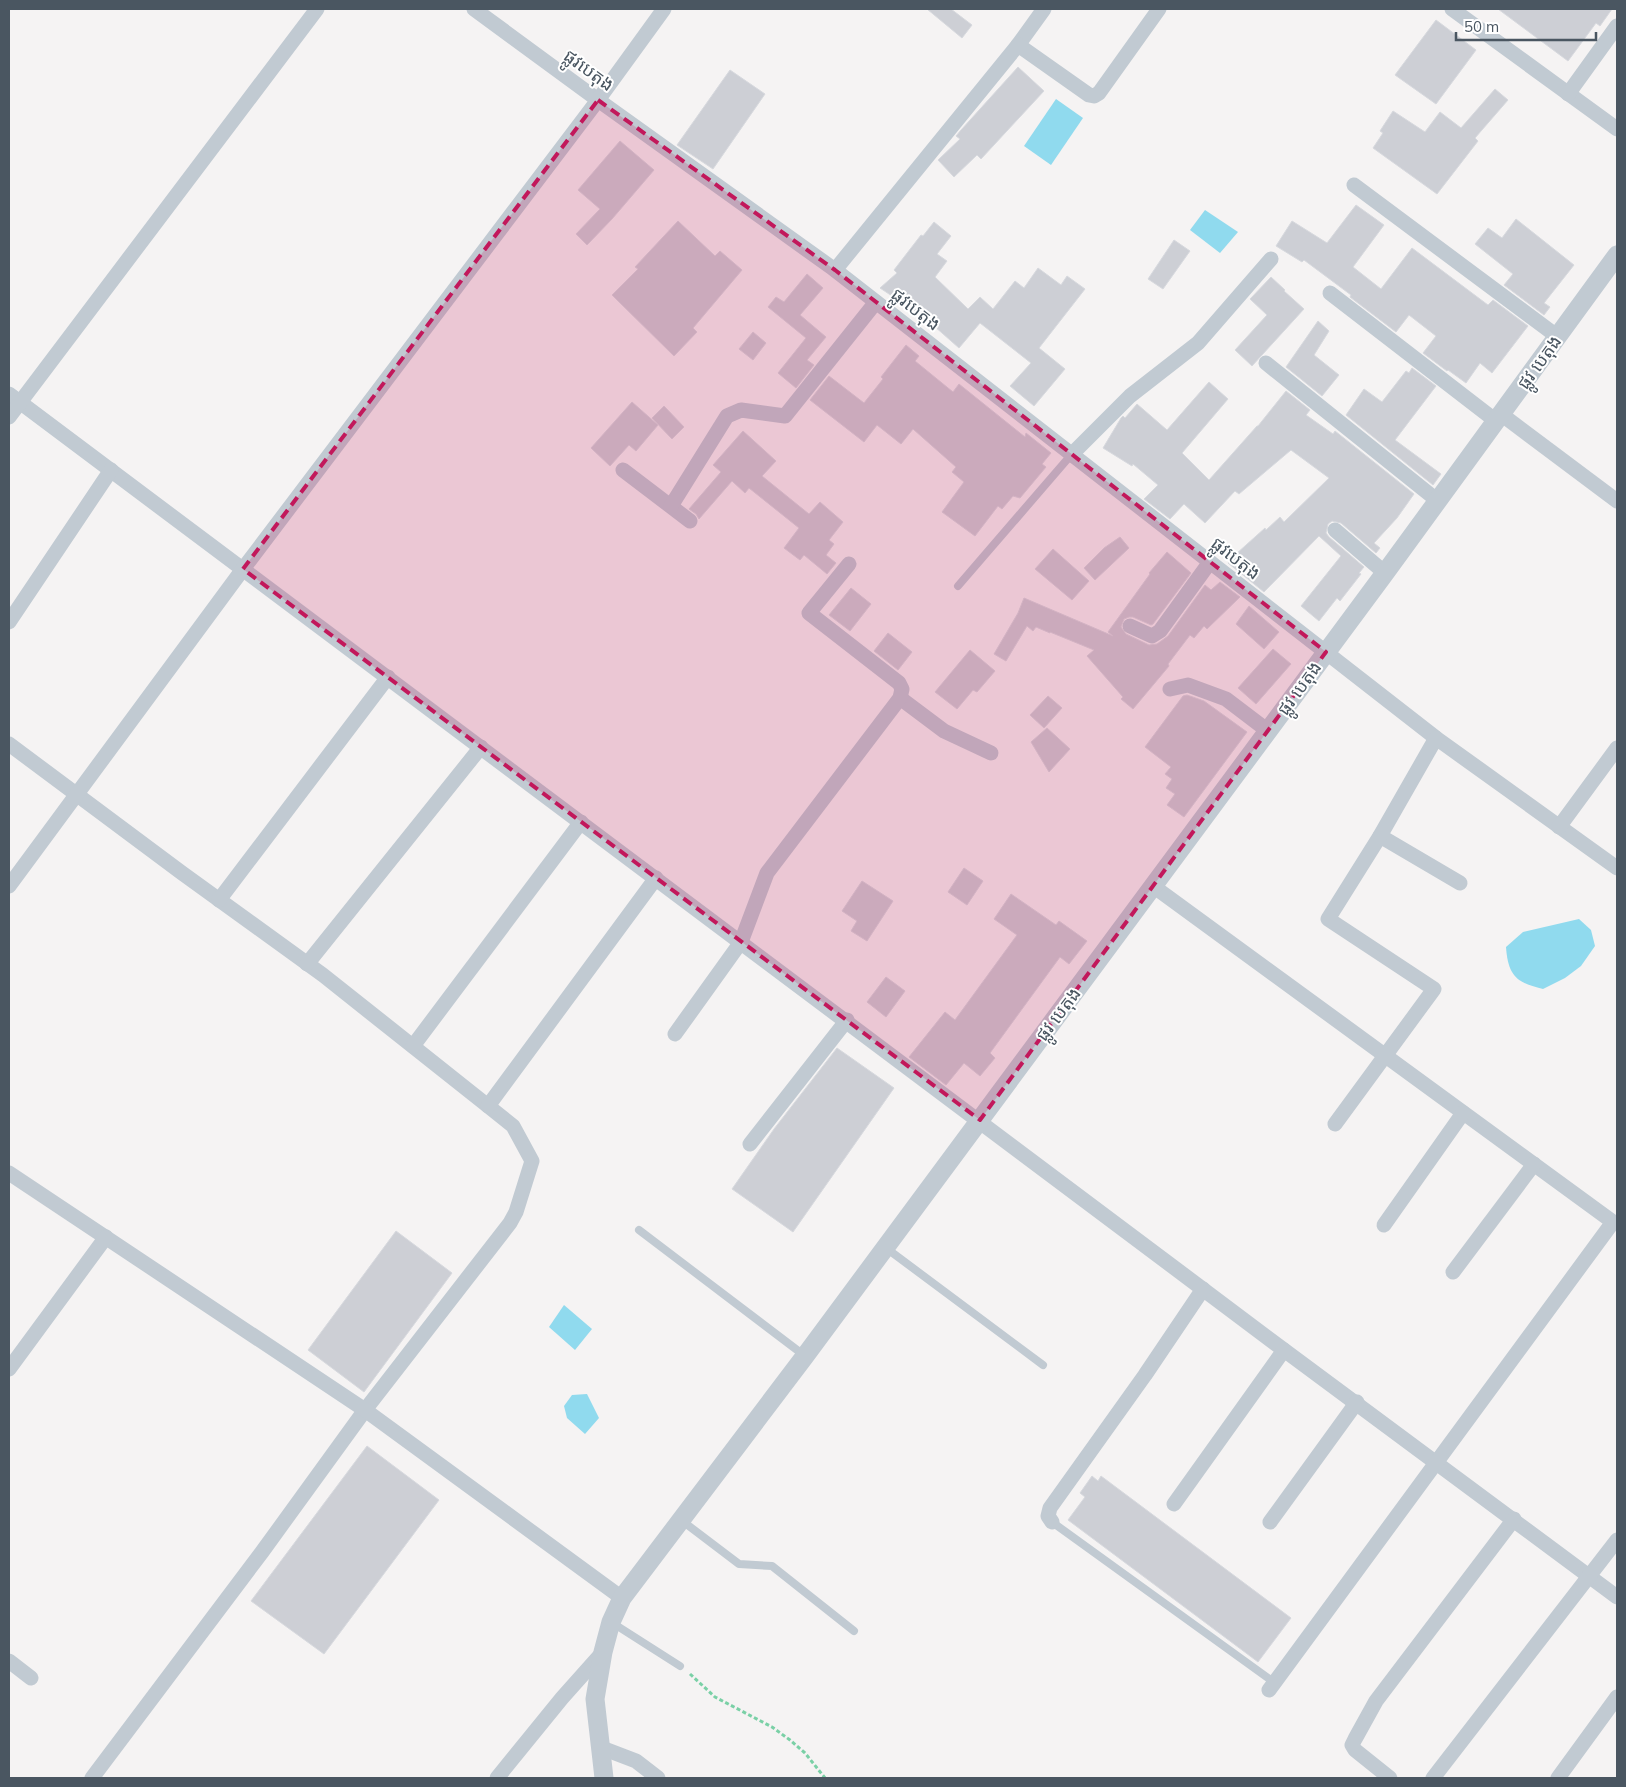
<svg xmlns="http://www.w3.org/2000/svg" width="1626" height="1787" font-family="Mulish,'Noto Sans Khmer',sans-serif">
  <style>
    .water { fill: #90daee }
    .building { fill: #cdcfd5; stroke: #d7d9de }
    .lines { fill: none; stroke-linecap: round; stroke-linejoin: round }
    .path { stroke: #7ad0a6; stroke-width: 3; stroke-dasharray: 4 2.5; stroke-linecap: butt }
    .service { stroke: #c1cad2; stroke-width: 8 }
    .minor { stroke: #c1cad2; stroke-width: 15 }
    .tertiary { stroke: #c1cad2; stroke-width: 19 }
    .marked { fill: #c2185b; fill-opacity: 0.2; stroke: #c2185b; stroke-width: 4; stroke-dasharray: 10 6; stroke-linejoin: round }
    .labels { text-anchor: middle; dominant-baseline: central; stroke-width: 4; stroke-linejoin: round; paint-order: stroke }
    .street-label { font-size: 18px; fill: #4a5661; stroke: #fff }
  </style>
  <rect width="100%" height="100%" fill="#f5f3f3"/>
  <g class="water">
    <polygon points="1056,99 1083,118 1051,165 1024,146"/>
    <polygon points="1205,210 1238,232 1220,253 1190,230"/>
    <path d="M 1579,919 L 1591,930 L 1595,946 L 1581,966 L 1565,978 L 1543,989 C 1516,983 1508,975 1506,947 L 1523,932 Z"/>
    <polygon points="564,1305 592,1329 575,1350 549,1327"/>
    <polygon points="587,1394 599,1418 585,1434 567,1418 564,1406 572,1395"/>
  </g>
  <g class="building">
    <polygon points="927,9 951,9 972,25 962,38"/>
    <polygon points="1498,9 1612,9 1600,26 1596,23 1568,61"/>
    <polygon points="1436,20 1476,50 1436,104 1395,75"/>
    <polygon points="1018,67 1044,91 981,159 977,155 954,177 938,160 960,139 956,136 961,130"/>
    <polygon points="730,70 765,94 713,169 677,145"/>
    <polygon points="1495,89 1508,100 1475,138 1478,141 1437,194 1373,148 1383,133 1380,131 1393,111 1425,132 1440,112 1461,128"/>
    <polygon points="620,141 654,170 612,219 587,245 576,234 600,209 578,190"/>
    <polygon points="1356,205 1384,225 1353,267 1381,289 1412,248 1488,305 1493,300 1528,326 1492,373 1480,363 1466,383 1448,370 1447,371 1423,353 1436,336 1409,315 1396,332 1350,297 1351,295 1304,260 1302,262 1276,246 1292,221 1327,243"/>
    <polygon points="1516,219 1574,265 1544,303 1550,307 1544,315 1504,285 1513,274 1475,244 1488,228 1502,238"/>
    <polygon points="678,221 715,256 720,251 742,270 693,328 697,332 674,356 612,295 638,269 635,267"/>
    <polygon points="934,222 951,236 937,254 947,261 935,277 968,309 980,297 993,309 1015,281 1024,288 1038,268 1061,285 1067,276 1085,289 1039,348 1065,369 1034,406 1010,386 1031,363 980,323 959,348 925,318 880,288 897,273 894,270 921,235 923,236"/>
    <polygon points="1174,240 1190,251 1163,289 1148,279"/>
    <polygon points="807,274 823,288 800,315 826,337 807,360 814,365 796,388 778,373 806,338 768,307 776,297 784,302"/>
    <polygon points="1271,277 1285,290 1284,291 1304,309 1252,366 1235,350 1267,315 1250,299"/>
    <polygon points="1318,321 1329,331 1314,355 1339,375 1322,396 1286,367"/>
    <polygon points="753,332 766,343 753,360 739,349"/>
    <polygon points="906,345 919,356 915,361 953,392 959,384 1025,437 1026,433 1051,453 1042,464 1046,467 1020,498 1013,496 1002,509 998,506 975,536 942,512 964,482 952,472 956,467 913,429 901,444 877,425 864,442 810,400 829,376 864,403 883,379 881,377"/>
    <polygon points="1412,368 1436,386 1395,440 1441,474 1433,485 1346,415 1364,389 1382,402 1406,371 1409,373"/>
    <polygon points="1209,382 1228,399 1182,453 1209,480 1257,426 1258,426 1286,391 1310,410 1306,415 1333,434 1335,431 1414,494 1397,518 1374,543 1380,548 1376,553 1341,523 1332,521 1328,524 1326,533 1329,537 1364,567 1359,573 1361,574 1340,601 1337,598 1319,621 1301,606 1341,556 1319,536 1264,592 1228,563 1236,554 1265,528 1266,530 1280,517 1284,522 1329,478 1291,450 1239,494 1235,491 1205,523 1184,504 1170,519 1144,499 1158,485 1133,464 1132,466 1103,448 1121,418 1123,416 1125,418 1137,404 1167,430"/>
    <polygon points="632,402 658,425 636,451 629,445 610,466 591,448"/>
    <polygon points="664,406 684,427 672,439 652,418"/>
    <polygon points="743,431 776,461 762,476 809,514 820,502 843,522 829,540 834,544 826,555 836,563 827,574 804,555 800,560 784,548 799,528 749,488 745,493 732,481 699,519 696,514 689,509 721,472 713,465"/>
    <polygon points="1120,537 1129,548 1095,580 1084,568 1104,548"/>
    <polygon points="1053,549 1089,581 1072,600 1035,569"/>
    <polygon points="1167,552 1191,573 1153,624 1151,625 1133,617 1129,617 1124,619 1121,627 1126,634 1149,645 1157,644 1168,636 1205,585 1211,590 1220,582 1240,597 1207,629 1204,626 1194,638 1190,635 1168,664 1169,666 1133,709 1121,699 1123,697 1087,656 1094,650 1050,632 1050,633 1036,627 1033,631 1027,626 1006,661 994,654 1018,613 1024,598 1113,636 1108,632 1150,574 1149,573"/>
    <polygon points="851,588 871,604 850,631 829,615"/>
    <polygon points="1249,606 1279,632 1264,649 1236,624"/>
    <polygon points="888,633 912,652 898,670 874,651"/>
    <polygon points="1273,649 1291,664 1256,704 1238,688"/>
    <polygon points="970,650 995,671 977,692 973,690 957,709 935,692"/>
    <polygon points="1187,695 1204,701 1247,732 1184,817 1167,805 1175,794 1166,788 1172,779 1165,774 1171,767 1145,747 1183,696"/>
    <polygon points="1048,696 1062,708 1044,728 1030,715"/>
    <polygon points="1047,728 1070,749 1049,772 1031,742"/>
    <polygon points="964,868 983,881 967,905 948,892"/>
    <polygon points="862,881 893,901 867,941 851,931 857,921 842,911"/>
    <polygon points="1011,894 1056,925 1059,921 1087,941 1069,964 1060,957 990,1053 995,1058 980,1076 964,1063 946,1085 909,1057 945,1012 955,1020 1017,935 994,919"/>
    <polygon points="886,977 905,991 886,1017 867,1002"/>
    <polygon points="837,1048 894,1088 793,1232 732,1189 774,1129"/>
    <polygon points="396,1231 452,1273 364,1392 308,1350"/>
    <polygon points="367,1446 439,1500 324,1654 251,1601"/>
    <polygon points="1092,1476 1098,1481 1101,1476 1291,1618 1258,1662 1068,1520 1085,1497 1080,1493"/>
  </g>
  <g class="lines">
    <polyline class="path" points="690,1674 715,1697 772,1727 790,1740 805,1753 825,1778"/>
    <g class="service">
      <polyline points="958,586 1071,455"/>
      <polyline points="639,1230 805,1356"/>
      <polyline points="886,1248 1043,1365"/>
      <polyline points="681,1520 739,1564 772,1566 854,1631"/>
      <polyline points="1052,1522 1275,1683"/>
      <polyline points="611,1622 680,1666"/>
    </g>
    <g class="minor">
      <polyline points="474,9 598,100 835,270 1436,738 1617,868"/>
      <polyline points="1452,9 1617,129"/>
      <polyline points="1018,45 1044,9"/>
      <polyline points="1568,94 1617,26"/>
      <polyline points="1354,185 1558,337"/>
      <polyline points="835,270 1018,45 1089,95 1094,96 1099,93 1159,9"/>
      <polyline points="1330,293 1496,421"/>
      <polyline points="1266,363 1438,501"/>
      <polyline points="9,394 1284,1350 1617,1597"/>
      <polyline points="1501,414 1617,501"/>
      <polyline points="9,417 317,9"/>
      <polyline points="1071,455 1130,396 1198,343 1271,259"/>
      <polyline points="623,470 690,521"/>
      <polyline points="671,506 727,416 741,410 785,416 876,302"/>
      <polyline points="1335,530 1385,573"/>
      <polyline points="9,622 111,470"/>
      <polyline points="1130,626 1152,636 1160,631 1210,562"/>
      <polyline points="1170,689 1188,685 1226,699 1268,731"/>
      <polyline points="900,698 944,731 991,753"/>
      <polyline points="9,744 182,873 323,975 488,1106 513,1126 532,1161 516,1212 510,1223 365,1410 262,1552 92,1778"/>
      <polyline points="1559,827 1617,748"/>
      <polyline points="1380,836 1460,883"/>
      <polyline points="9,886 243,569 598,100 664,9"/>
      <polyline points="1153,886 1613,1222 1269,1690"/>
      <polyline points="219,900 388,677"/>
      <polyline points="307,964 481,747"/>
      <polyline points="675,1034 741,942 767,873 900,698 902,689 899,683 809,613 849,564"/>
      <polyline points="413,1046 581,822"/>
      <polyline points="488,1106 656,878"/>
      <polyline points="1335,1124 1434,989 1328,919 1380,836 1436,738"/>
      <polyline points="750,1144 847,1020"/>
      <polyline points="9,1173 365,1410 622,1598"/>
      <polyline points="1384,1225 1463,1113"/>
      <polyline points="1453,1272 1534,1164"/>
      <polyline points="9,1369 106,1237"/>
      <polyline points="1174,1504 1284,1350"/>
      <polyline points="1052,1522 1048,1516 1050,1508 1145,1375 1203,1289"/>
      <polyline points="1270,1522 1357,1402"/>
      <polyline points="9,1661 31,1678"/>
      <polyline points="602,1748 636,1761 658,1778"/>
      <polyline points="497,1778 562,1698 603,1652"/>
      <polyline points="1390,1778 1355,1750 1352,1745 1355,1739 1376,1701 1514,1519"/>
      <polyline points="1433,1778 1617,1540"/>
      <polyline points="1558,1778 1617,1697"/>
    </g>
    <polyline class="tertiary" points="604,1778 595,1699 603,1652 611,1622 622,1598 805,1356 1385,573 1617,255"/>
  </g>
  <path class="marked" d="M 598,100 L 835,270 L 1326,652 L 980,1120 L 243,569 Z"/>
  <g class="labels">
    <g class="street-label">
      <text transform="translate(589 70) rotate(36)">ផ្លូវបេតុង</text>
      <text transform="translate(916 309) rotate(38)">ផ្លូវបេតុង</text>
      <text transform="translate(1539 362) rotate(-54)">ផ្លូវ បេតុង</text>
      <text transform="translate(1236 558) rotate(38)">ផ្លូវបេតុង</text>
      <text transform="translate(1299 688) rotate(-54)">ផ្លូវ បេតុង</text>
      <text transform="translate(1058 1014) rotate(-53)">ផ្លូវ បេតុង</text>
    </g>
  </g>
  <rect width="1626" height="1787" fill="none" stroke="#4a5661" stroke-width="20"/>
  <path d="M1456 32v8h140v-8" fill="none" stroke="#4a5661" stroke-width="2.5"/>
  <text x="1464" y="32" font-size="15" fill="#4a5661" stroke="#ffffff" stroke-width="4" paint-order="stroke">50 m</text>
</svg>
